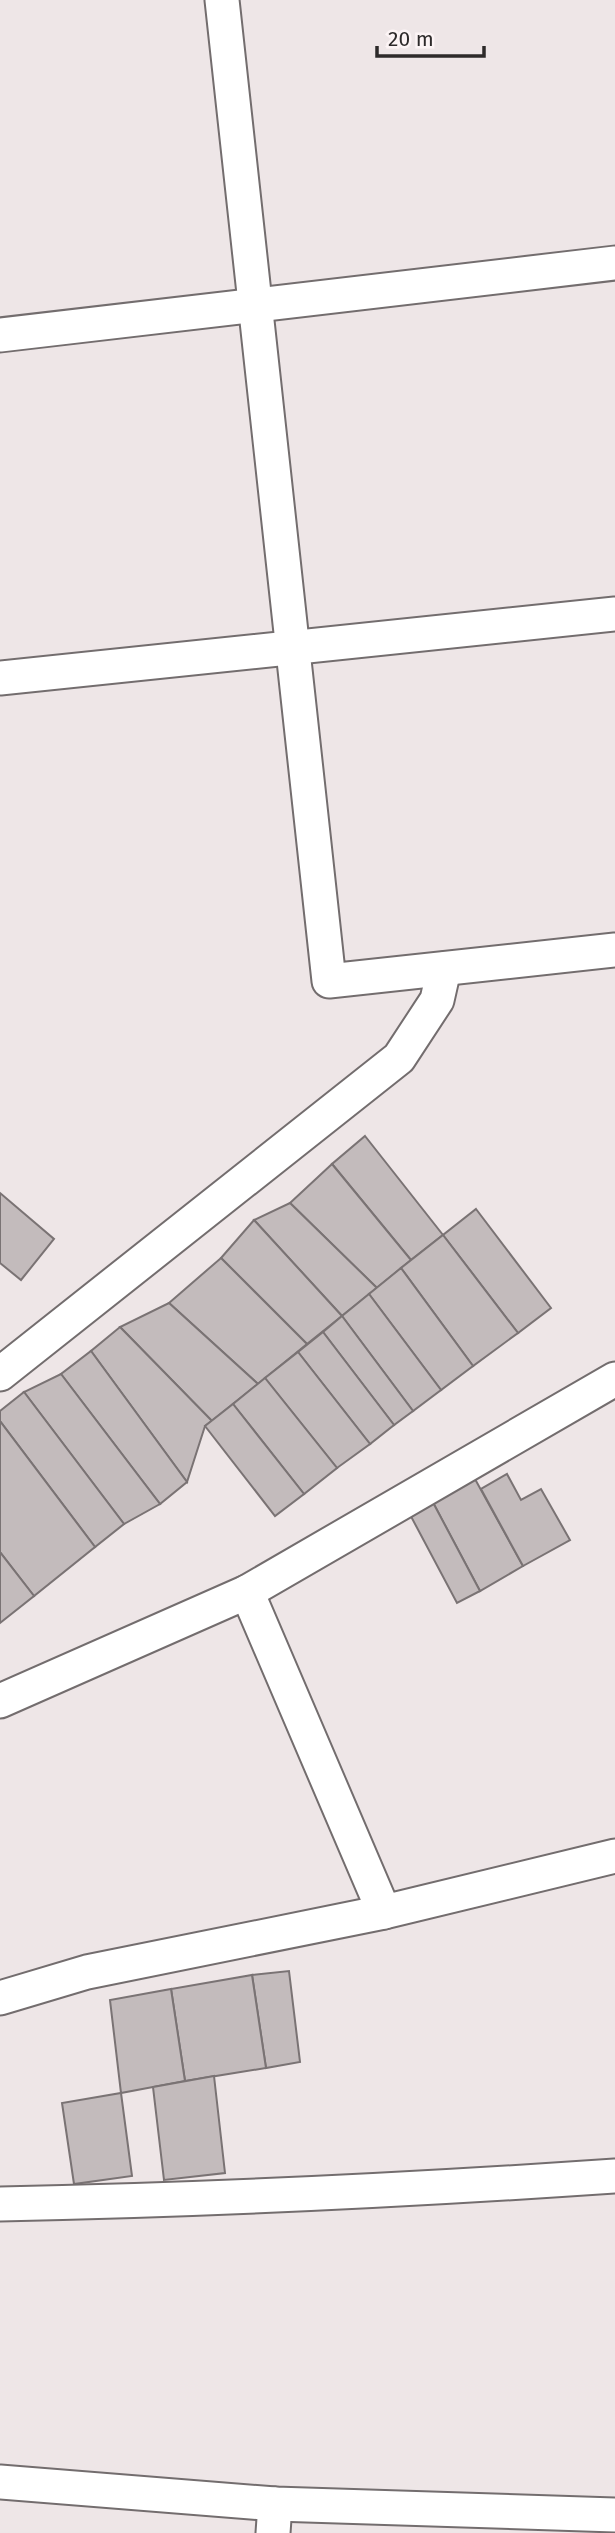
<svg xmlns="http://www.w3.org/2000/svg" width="615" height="2533" font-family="'Fira Sans',sans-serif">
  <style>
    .building { fill: #c3bbbc; stroke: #7a7374; stroke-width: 2 }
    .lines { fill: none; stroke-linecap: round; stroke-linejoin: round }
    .minor-casing { stroke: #736d6e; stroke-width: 37 }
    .minor { stroke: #fff; stroke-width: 33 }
  </style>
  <rect width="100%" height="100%" fill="#eee6e7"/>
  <g class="building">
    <polygon points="365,1136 443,1235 411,1260 332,1164"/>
    <polygon points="332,1164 411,1260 377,1288 290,1203"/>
    <polygon points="0,1193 54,1239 21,1280 0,1263"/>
    <polygon points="290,1203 377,1288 342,1316 254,1220"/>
    <polygon points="476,1209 551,1308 518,1333 443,1235"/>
    <polygon points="254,1220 342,1316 307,1344 221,1258"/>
    <polygon points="443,1235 518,1333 473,1366 401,1268"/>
    <polygon points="221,1258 307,1344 258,1384 169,1303"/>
    <polygon points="401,1268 473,1366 441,1390 369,1294"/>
    <polygon points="369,1294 441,1390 413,1411 342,1316"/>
    <polygon points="169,1303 258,1384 212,1421 120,1327"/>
    <polygon points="342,1316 413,1411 394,1425 323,1332"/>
    <polygon points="120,1327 212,1421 205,1426 187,1482 91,1351"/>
    <polygon points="323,1332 394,1425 370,1444 298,1352"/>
    <polygon points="91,1351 187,1482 160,1504 61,1374"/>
    <polygon points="298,1352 370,1444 337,1468 265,1378"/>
    <polygon points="61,1374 160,1504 124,1524 24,1392"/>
    <polygon points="265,1378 337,1468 304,1494 233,1404"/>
    <polygon points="24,1392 124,1524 95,1547 0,1421 0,1411"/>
    <polygon points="233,1404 304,1494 275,1516 205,1426"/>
    <polygon points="0,1421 95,1547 34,1596 0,1552"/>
    <polygon points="470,1470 523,1566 480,1591 429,1495"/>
    <polygon points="507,1474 521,1500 541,1489 570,1540 523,1566 481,1489"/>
    <polygon points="429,1495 480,1591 457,1603 406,1507"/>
    <polygon points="0,1552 34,1596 0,1623"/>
    <polygon points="289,1971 300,2062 266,2068 252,1975"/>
    <polygon points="252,1975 266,2068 185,2081 171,1989"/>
    <polygon points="171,1989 185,2081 121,2093 110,2000"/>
    <polygon points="214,2076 225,2173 164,2180 153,2087"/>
    <polygon points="121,2093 132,2176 74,2184 62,2103"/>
  </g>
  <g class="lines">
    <g class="minor-casing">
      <g id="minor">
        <polyline points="222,0 329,981 615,950"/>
        <polyline points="0,335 615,263"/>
        <polyline points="0,678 615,614"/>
        <polyline points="0,1374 399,1058 437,1000 444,969"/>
        <polyline points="247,1592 384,1912"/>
        <polyline points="0,1701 247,1592 615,1379"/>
        <polyline points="0,1998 87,1972 384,1912 615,1856"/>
        <path d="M 0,2204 C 205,2200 410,2190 615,2176"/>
        <polyline points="0,2482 275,2504 615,2515"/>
        <polyline points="273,2533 275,2504"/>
      </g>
    </g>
    <use href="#minor" class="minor"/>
  </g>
  <path d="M377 46v10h107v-10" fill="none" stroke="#2d2a2a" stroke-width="3.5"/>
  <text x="388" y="46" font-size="21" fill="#2d2a2a" stroke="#fcf4f5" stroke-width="5" paint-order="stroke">20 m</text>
</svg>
